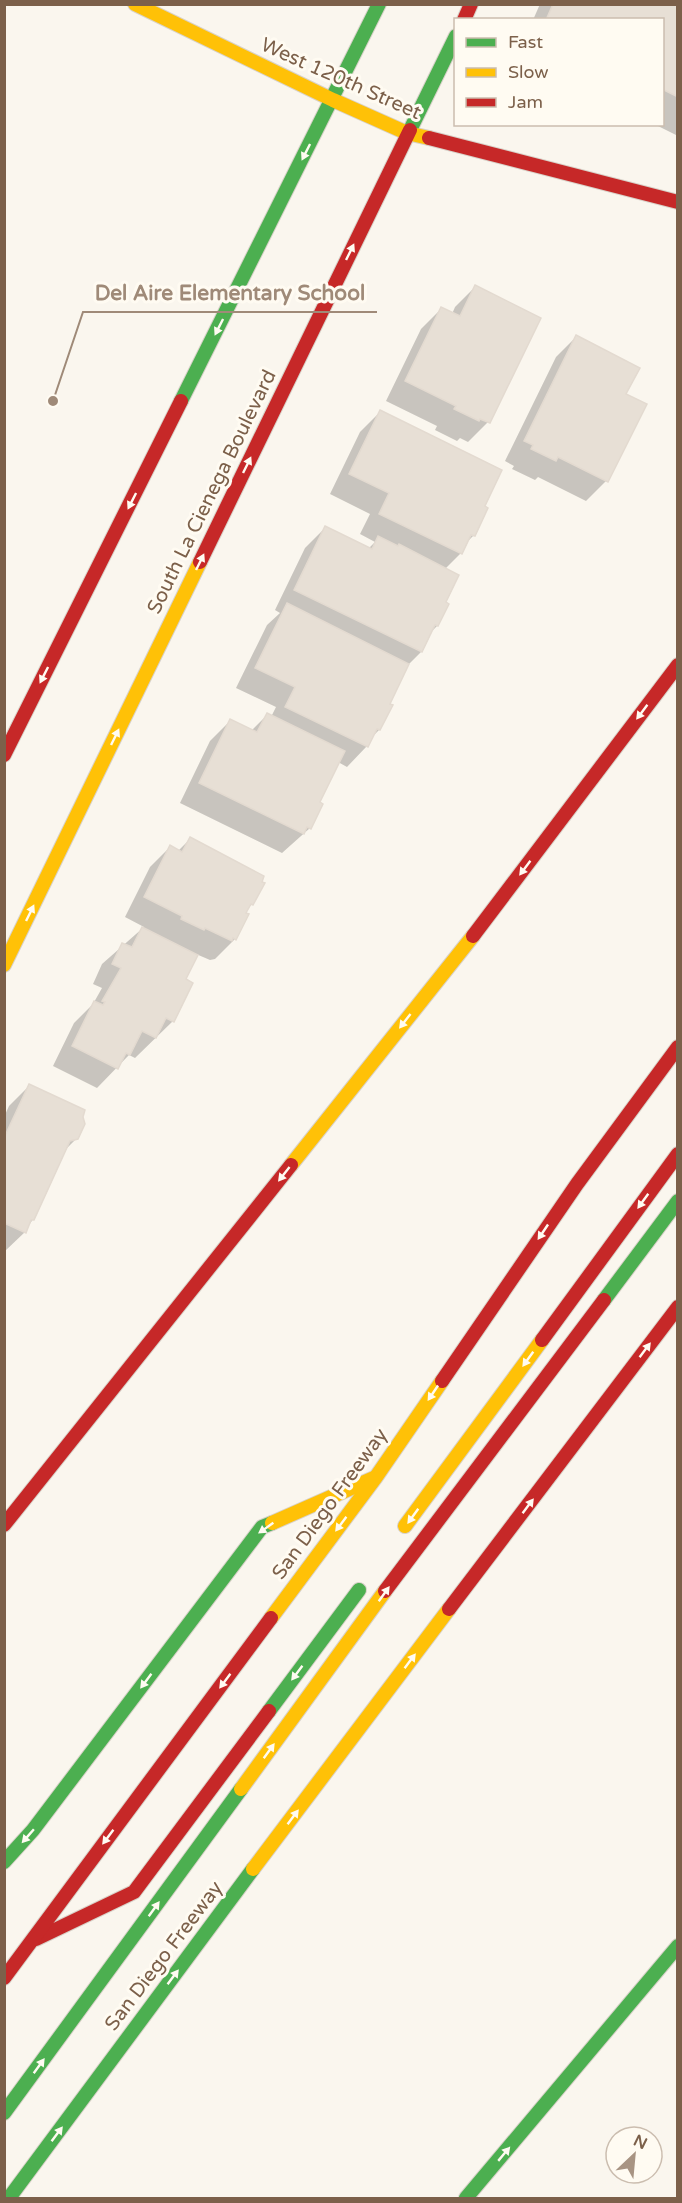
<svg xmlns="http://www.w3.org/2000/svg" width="682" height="2203" font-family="'Varela Round',sans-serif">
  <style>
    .shadow { fill: #0003 }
    .building { fill: #e7dfd5; stroke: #e3dad0; stroke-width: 1.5 }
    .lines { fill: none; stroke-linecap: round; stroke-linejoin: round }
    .fast-casing { stroke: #d8d2c9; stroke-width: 16 }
    .slow-casing { stroke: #d8d2c9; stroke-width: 16 }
    .jam-casing { stroke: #d8d2c9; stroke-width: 16 }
    .fast { stroke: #4caf50; stroke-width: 14 }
    .slow { stroke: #ffc107; stroke-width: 14 }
    .jam { stroke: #c62828; stroke-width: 14 }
    .oneway { fill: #fffbf2 }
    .labels { text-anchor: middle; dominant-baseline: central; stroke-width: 6; stroke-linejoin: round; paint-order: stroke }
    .street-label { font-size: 20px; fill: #7c604a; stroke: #fffbf2 }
    .leader { fill: none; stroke: #9f8a78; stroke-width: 2 }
    .callout-dot { fill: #9f8a78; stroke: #fffbf2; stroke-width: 2 }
    .callout-label { font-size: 21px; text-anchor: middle; font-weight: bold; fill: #9f8a78; stroke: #fffbf2; stroke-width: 6; stroke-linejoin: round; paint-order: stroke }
  </style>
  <rect width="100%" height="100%" fill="#faf6ee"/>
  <g class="shadow">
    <polygon points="540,4 678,4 678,136 654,124 662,124 662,20 533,20"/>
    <polygon points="475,287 488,422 468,442 460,438 457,441 435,430 437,426 386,401 421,329 441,309 452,314 455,307"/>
    <polygon points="576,337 624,395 606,481 586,501 538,477 535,480 512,469 514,466 505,461 556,357"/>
    <polygon points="380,412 483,507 474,535 465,544 461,553 444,570 444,603 437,626 430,633 421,652 407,666 388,704 379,730 372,737 367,746 347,767 338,762 318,803 310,828 282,853 180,803 210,741 230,721 251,731 267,715 271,717 276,707 236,688 267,625 280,613 275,610 305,548 325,528 368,549 375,542 360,534 370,514 330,494 360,432"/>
    <polygon points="190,839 252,904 246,910 235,939 215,959 210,960 196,954 184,979 173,1021 135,1058 129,1055 97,1088 53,1066 74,1023 93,1004 102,988 93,984 102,964 144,927 125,917 150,867 170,847 178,851"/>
    <polygon points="29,1086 76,1139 64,1151 33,1219 25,1232 4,1252 4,1117 9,1106"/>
  </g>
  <g class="building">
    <polygon points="553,4 678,4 678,97 662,89 662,20 546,20"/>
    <polygon points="475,285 541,318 490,423 480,419 479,421 454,409 456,406 405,381 441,307 460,316"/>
    <polygon points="576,335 640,368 626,394 647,404 608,482 558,457 556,461 531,449 533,445 524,441"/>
    <polygon points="380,410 502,470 485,506 488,508 475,536 471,535 462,554 379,514 389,493 349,474"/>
    <polygon points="325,526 372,549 378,536 398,546 399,544 459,575 446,602 449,604 438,626 435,625 422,652 294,590"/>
    <polygon points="287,603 409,664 390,704 393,705 380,730 377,729 368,747 285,707 295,687 255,668"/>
    <polygon points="267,713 345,751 320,802 323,804 311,829 307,827 304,834 199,783 230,719 257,732"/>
    <polygon points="190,837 264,876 262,882 265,883 253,905 251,904 246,913 249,914 236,940 233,938 232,941 205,928 204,930 181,919 182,916 144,897 170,845 182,852"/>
    <polygon points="142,927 198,955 186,979 193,983 174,1022 166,1018 156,1038 142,1031 130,1055 126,1053 118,1069 72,1046 94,1001 103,1005 105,1002 102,1001 121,968 112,964 122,943 132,947"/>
    <polygon points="29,1084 85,1110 83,1117 85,1124 78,1139 70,1141 34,1220 31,1220 26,1233 4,1223 4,1138"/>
  </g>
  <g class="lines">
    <g class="fast-casing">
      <g id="fast">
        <polyline points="410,130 456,36"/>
        <polyline points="181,401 379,4"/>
        <polyline points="604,1300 678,1201"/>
        <polyline points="269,1711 359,1590"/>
        <polyline points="4,1862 33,1830 262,1527 272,1523"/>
        <polyline points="4,2113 241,1789"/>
        <polyline points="9,2198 253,1869"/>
        <polyline points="466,2198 678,1946"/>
      </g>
    </g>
    <g class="slow-casing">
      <g id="slow">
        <polyline points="135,4 333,100 407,133 429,138"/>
        <polyline points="4,965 200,562"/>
        <polyline points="291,1165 473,936"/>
        <polyline points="272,1523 374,1478"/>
        <polyline points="405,1526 542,1340"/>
        <polyline points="271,1618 376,1477 442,1381"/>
        <polyline points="241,1789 385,1591"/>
        <polyline points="253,1869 449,1609"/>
      </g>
    </g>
    <g class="jam-casing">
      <g id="jam">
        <polyline points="464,20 471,4"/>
        <polyline points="429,138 678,202"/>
        <polyline points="200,562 410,130"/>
        <polyline points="4,755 181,401"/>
        <polyline points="473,936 678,665"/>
        <polyline points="542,1340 678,1154"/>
        <polyline points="442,1381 577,1184 678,1047"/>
        <polyline points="4,1525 291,1165"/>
        <polyline points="385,1591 604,1300"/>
        <polyline points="449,1609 678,1307"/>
        <polyline points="36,1939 134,1892 269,1711"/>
        <polyline points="4,1978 271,1618"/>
      </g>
    </g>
    <use href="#fast" class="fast"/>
    <use href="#slow" class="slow"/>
    <use href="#jam" class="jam"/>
  </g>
  <defs><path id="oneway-solid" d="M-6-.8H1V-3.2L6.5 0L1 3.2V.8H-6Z" transform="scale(1.5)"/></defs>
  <g class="oneway">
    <use href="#oneway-solid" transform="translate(306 152) rotate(117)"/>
    <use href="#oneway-solid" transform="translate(350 252) rotate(-64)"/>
    <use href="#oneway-solid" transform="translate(219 327) rotate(117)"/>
    <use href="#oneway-solid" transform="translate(247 465) rotate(-64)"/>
    <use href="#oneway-solid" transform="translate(132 501) rotate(117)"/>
    <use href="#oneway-solid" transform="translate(200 562) rotate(-64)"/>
    <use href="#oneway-solid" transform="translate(44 675) rotate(117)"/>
    <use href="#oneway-solid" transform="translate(642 712) rotate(127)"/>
    <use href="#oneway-solid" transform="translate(115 737) rotate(-64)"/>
    <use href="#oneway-solid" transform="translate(525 868) rotate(127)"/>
    <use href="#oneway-solid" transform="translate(30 913) rotate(-64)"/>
    <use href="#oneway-solid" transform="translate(405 1021) rotate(128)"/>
    <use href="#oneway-solid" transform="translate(284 1174) rotate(128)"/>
    <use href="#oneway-solid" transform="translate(643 1201) rotate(126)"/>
    <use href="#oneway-solid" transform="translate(543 1232) rotate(124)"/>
    <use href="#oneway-solid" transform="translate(645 1350) rotate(-53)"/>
    <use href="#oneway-solid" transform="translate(528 1359) rotate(126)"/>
    <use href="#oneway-solid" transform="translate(433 1393) rotate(124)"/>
    <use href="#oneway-solid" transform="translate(528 1506) rotate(-53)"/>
    <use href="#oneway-solid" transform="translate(413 1516) rotate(126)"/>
    <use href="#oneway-solid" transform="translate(341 1524) rotate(127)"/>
    <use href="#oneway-solid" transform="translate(266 1528) rotate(145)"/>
    <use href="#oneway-solid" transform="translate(384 1594) rotate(-54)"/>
    <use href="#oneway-solid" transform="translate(410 1661) rotate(-53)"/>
    <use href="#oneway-solid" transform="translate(297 1673) rotate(127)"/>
    <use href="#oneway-solid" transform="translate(146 1681) rotate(127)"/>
    <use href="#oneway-solid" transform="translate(225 1681) rotate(127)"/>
    <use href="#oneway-solid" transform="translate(269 1751) rotate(-54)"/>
    <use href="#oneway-solid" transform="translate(293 1817) rotate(-53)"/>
    <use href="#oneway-solid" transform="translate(28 1836) rotate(131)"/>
    <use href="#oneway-solid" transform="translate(108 1837) rotate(127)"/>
    <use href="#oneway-solid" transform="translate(154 1909) rotate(-54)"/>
    <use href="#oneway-solid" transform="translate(173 1977) rotate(-53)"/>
    <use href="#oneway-solid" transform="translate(39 2066) rotate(-54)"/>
    <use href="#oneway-solid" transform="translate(57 2134) rotate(-53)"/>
    <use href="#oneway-solid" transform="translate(504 2154) rotate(-50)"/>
  </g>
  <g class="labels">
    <g class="street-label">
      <text transform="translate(341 79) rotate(24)">West 120th Street</text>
      <text transform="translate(212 492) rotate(-64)">South La Cienega Boulevard</text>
      <text transform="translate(330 1504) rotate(-54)">San Diego Freeway</text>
      <text transform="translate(164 1956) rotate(-53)">San Diego Freeway</text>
    </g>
  </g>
  <path class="leader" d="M53 401L83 312H377"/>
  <circle class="callout-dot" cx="53" cy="401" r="6"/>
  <g class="callout-label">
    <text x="230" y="300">Del Aire Elementary School</text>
  </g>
  <rect width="682" height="2203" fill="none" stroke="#7c604a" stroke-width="12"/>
  <rect x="454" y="18" width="210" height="108" fill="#fffbf2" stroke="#cbbdaf" stroke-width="1.5"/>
  <rect x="466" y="38" width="30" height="9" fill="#4caf50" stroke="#cbbdaf" stroke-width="1.5"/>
  <text x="508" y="48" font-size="18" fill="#7c604a">Fast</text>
  <rect x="466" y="68" width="30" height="9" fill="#ffc107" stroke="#cbbdaf" stroke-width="1.5"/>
  <text x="508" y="78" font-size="18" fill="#7c604a">Slow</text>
  <rect x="466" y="98" width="30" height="9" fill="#c62828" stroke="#cbbdaf" stroke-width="1.5"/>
  <text x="508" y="108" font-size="18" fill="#7c604a">Jam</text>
  <g transform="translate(634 2155) rotate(26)"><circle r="28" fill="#fffbf2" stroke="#cbbdaf" stroke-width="1.5"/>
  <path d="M0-4.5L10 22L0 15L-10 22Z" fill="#a89483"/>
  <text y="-9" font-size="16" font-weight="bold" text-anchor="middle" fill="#7c604a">N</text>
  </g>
</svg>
